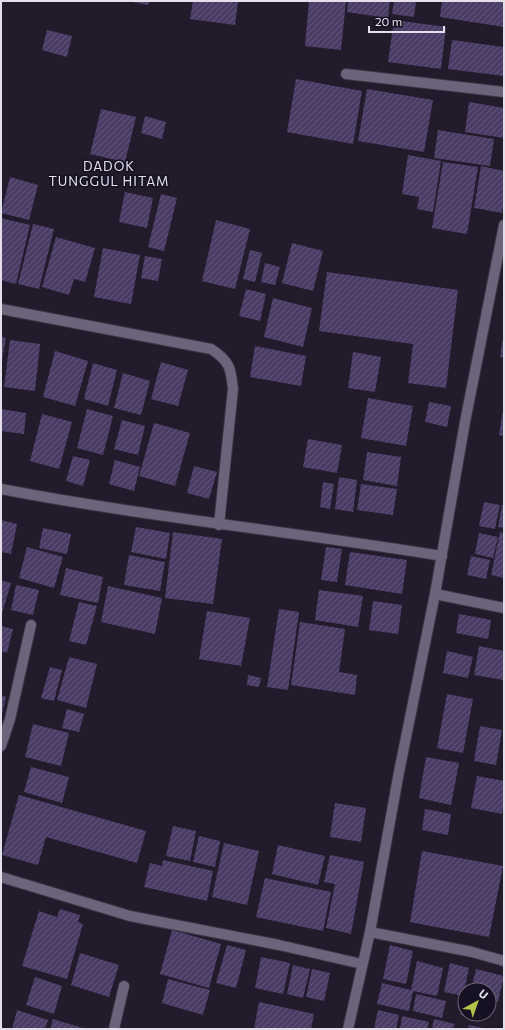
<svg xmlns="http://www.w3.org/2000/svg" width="505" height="1030" font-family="Commissioner,sans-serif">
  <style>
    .building { fill: url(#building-hatch) }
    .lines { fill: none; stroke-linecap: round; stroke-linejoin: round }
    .minor-casing { stroke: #3a3544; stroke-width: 12 }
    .minor { stroke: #6b647a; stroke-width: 10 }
    .labels { text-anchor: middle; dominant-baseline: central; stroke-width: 3.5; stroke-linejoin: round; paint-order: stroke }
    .quarter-label { font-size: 13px; letter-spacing: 1px; fill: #e3e0ec; stroke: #171223 }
  </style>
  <defs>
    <pattern id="building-hatch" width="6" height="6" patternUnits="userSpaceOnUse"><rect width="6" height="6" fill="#4b3c66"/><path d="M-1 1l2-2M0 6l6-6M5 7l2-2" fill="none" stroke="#65587c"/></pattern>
  </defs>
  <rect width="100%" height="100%" fill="#211b2c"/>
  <g class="building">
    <polygon points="128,1 149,1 148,5"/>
    <polygon points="193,1 238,1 235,25 190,19"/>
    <polygon points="309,1 346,1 341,50 305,46"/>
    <polygon points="348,1 390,1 388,18 347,12"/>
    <polygon points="394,1 416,1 414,17 392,14"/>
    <polygon points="442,1 504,1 504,27 440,17"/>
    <polygon points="394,20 446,27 441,69 388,62"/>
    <polygon points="47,30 72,36 67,57 42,50"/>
    <polygon points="452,40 504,47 504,76 448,69"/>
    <polygon points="296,79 362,91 353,144 287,132"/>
    <polygon points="367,89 433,100 424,152 358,141"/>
    <polygon points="469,102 504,108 504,138 465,132"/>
    <polygon points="101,109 136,117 125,162 90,154"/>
    <polygon points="145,116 166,122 162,139 141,133"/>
    <polygon points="438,130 494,139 490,166 434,158"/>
    <polygon points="408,155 441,161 433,212 417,209 419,197 402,194"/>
    <polygon points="443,162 478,167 467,234 432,228"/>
    <polygon points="481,166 504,171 504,201 502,213 474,208"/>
    <polygon points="10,177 38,185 29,220 1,213"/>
    <polygon points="125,192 153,198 147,228 119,222"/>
    <polygon points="161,194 177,198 164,251 148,247"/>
    <polygon points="1,218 30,225 16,284 1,280"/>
    <polygon points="216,220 250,229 235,289 202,281"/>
    <polygon points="33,224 54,229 39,289 18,284"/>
    <polygon points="56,237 95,248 85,282 74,279 69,295 42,287"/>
    <polygon points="292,243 323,251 313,291 282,283"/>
    <polygon points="103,248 140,255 131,304 94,297"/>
    <polygon points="250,250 262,253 255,282 243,279"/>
    <polygon points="145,256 162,259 158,281 141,278"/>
    <polygon points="265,263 280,267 275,285 261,282"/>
    <polygon points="327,272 458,290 446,388 408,383 413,344 319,331"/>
    <polygon points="246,289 266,294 260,321 239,316"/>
    <polygon points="273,298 312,308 303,347 264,337"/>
    <polygon points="1,337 6,338 2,361 1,361"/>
    <polygon points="503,338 504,338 504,358 500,357"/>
    <polygon points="10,340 40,344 35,391 4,387"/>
    <polygon points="255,346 306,356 301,386 250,377"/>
    <polygon points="55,351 88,361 75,406 43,397"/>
    <polygon points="353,352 381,357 375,392 348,388"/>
    <polygon points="161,362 188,370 178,406 151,399"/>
    <polygon points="93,363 117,370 108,406 84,399"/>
    <polygon points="123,373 150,381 141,415 114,408"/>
    <polygon points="368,398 413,406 406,446 361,438"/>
    <polygon points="429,402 451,406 447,427 425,422"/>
    <polygon points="1,409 26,413 24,434 1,431"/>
    <polygon points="87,409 113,416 103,455 77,448"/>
    <polygon points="503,410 504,410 504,436 499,435"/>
    <polygon points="42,414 72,422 59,469 30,461"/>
    <polygon points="122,420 145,426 138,455 114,449"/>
    <polygon points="154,423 190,433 175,486 139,476"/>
    <polygon points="308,439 342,445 337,473 303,467"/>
    <polygon points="367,452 401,457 397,486 363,480"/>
    <polygon points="73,456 90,460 83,486 66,481"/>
    <polygon points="115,460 140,467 134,491 109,484"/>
    <polygon points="194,466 217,472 209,499 187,493"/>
    <polygon points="339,477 357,480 353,512 335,509"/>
    <polygon points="323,482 334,484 330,509 320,507"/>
    <polygon points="361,484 397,489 393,515 357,510"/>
    <polygon points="484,502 500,505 495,529 479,526"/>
    <polygon points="502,505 504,505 504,528 498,527"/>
    <polygon points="1,520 17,524 11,554 1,552"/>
    <polygon points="136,527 170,533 166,559 131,552"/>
    <polygon points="43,528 71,534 67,554 39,548"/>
    <polygon points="173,532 222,539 213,604 165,598"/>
    <polygon points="500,532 504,533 504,578 491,575"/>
    <polygon points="479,533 498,537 493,558 475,554"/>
    <polygon points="27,547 63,557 54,588 19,578"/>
    <polygon points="326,547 342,549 337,582 321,580"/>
    <polygon points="350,552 407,560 402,594 345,585"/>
    <polygon points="129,555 165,562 160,591 124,585"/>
    <polygon points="471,556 490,560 486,579 467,575"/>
    <polygon points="66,568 103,577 98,603 60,595"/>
    <polygon points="1,580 11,583 1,617"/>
    <polygon points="16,585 39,590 33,615 11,610"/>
    <polygon points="108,586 162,598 155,634 101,622"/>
    <polygon points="319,590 363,596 358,627 315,620"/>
    <polygon points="373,601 402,605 398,634 369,630"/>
    <polygon points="79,602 97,606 86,645 69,641"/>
    <polygon points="279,609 299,612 288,690 267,687"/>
    <polygon points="207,611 250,618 241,666 199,659"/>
    <polygon points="459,614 491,620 488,639 456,633"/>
    <polygon points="300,622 345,629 339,672 357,675 355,695 291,685"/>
    <polygon points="1,626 13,629 7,653 1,651"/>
    <polygon points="479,646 504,651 504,680 474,675"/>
    <polygon points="447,651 473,657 468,678 443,673"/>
    <polygon points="69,657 97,664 86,708 57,700"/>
    <polygon points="50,667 62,670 54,701 41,698"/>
    <polygon points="248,675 261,678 259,687 247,685"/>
    <polygon points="447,694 473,699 463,753 437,748"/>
    <polygon points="1,695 6,697 2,714 1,714"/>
    <polygon points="67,709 84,714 79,732 62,728"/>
    <polygon points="33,724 69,733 61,766 25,757"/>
    <polygon points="480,726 502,730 496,765 474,761"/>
    <polygon points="426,757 459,763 451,805 419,798"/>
    <polygon points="31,767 69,777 62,803 24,792"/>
    <polygon points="477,776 504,781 504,801 502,814 471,808"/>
    <polygon points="19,795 146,831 137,863 46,837 38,865 2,855"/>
    <polygon points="335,803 366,808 361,842 330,837"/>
    <polygon points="425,809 451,814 448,835 422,830"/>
    <polygon points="173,826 196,831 190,861 166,856"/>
    <polygon points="199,836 220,841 215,867 193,862"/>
    <polygon points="224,843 259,851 247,905 212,897"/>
    <polygon points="278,845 325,856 318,885 272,874"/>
    <polygon points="422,851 503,866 489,937 410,922"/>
    <polygon points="330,855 364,862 351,934 326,928 335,884 324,882"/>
    <polygon points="163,860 213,871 207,901 144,887 150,863 162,866"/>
    <polygon points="265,878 331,892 323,931 256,917"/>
    <polygon points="60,909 80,915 78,922 83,924 67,979 22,966 39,911 57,917"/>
    <polygon points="172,930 221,944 209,988 160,974"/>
    <polygon points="227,945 246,950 236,988 216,983"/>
    <polygon points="390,945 413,951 406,984 383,979"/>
    <polygon points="80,953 119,965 109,997 71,985"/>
    <polygon points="261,957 290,963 283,994 255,988"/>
    <polygon points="417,961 443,968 437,996 413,991 409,1011 377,1004 382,983 411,990"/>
    <polygon points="450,963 469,968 463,996 444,992"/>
    <polygon points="293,965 310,969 303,998 287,994"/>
    <polygon points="312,969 330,973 324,1001 306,997"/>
    <polygon points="476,969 504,976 498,1002 489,1000 489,990 471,990"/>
    <polygon points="35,977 62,986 54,1014 26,1005"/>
    <polygon points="168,979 210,990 203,1015 162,1003"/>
    <polygon points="416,994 446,1001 442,1018 413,1011"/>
    <polygon points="464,998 465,1014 485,1014 484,1020 461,1015"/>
    <polygon points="259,1002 314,1014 311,1029 254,1029"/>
    <polygon points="17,1010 48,1020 45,1029 12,1029"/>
    <polygon points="378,1010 399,1015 396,1029 374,1029"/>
    <polygon points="402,1016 429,1022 427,1029 400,1029"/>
    <polygon points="53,1019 86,1029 50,1029"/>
    <polygon points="434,1019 455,1024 453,1029 432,1029"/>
    <polygon points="469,1025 483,1028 483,1029 468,1029"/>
  </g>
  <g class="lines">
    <g class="minor-casing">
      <g id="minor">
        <polyline points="346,74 504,92"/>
        <path d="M 1,309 L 211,349 C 230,361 231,369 233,389 L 219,525"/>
        <path d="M 1,489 C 147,517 295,532 442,556"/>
        <polyline points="435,594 504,608"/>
        <polyline points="1,746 10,719 31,625"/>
        <polyline points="1,877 130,916 279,945 362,964"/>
        <polyline points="370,932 472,952 504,961"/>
        <polyline points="114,1029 124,986"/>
        <polyline points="348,1029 370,932 399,772 435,594 465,422 504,225"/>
      </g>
    </g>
    <use href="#minor" class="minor"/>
  </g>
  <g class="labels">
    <g class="quarter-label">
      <text x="109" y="166">DADOK<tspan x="109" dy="15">TUNGGUL HITAM</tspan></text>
    </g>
  </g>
  <rect width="505" height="1030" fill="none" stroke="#e3e0ec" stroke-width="4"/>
  <g transform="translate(477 1002) rotate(40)"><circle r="19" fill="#171223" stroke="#696473"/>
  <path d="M0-3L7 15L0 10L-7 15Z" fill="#b5c249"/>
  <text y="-6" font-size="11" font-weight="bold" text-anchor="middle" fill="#e3e0ec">U</text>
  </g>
  <path d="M369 26v6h75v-6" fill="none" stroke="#e3e0ec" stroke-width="2"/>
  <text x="375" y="26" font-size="12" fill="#e3e0ec" stroke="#171223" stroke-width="3" paint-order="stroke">20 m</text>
</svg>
